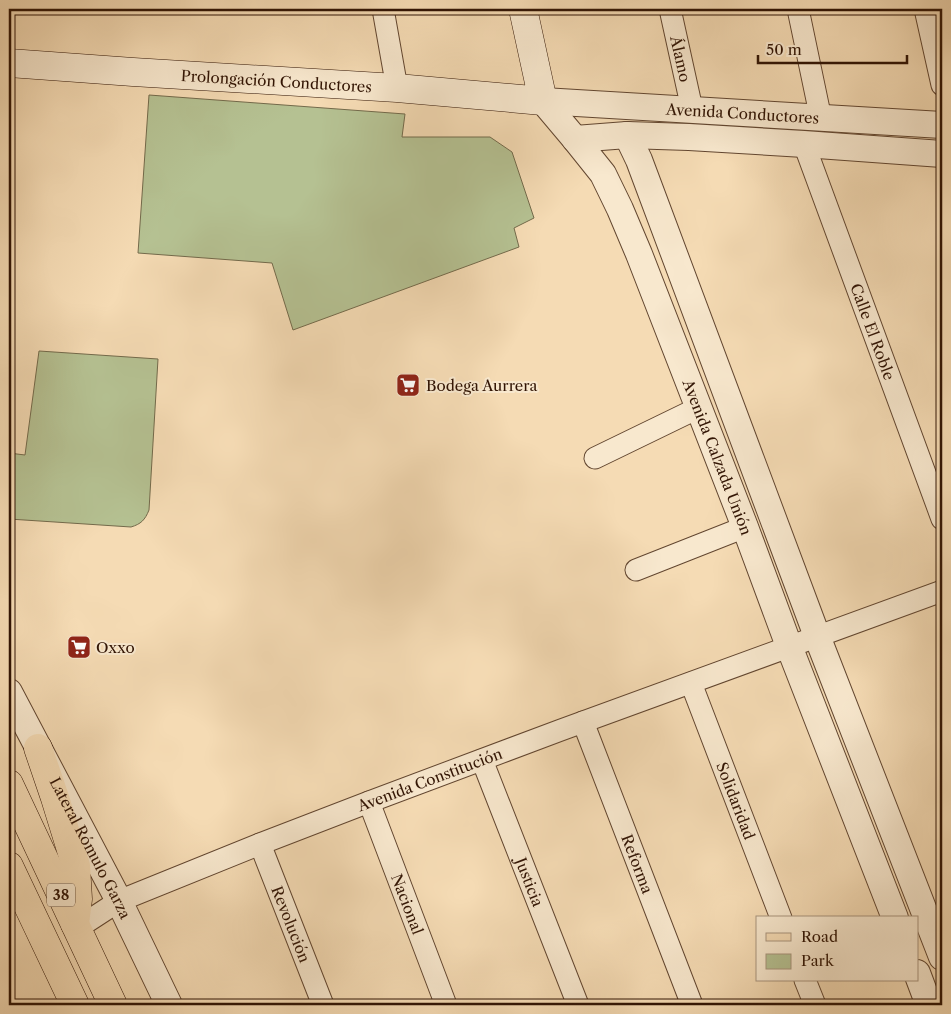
<svg xmlns="http://www.w3.org/2000/svg" width="951" height="1014" font-family="'Libre Caslon Text',serif">
  <style>
    .green { fill: #b5c192; stroke: #736a4b }
    .lines { fill: none; stroke-linecap: round; stroke-linejoin: round }
    .minor-casing { stroke: #624630; stroke-width: 23 }
    .tertiary-casing { stroke: #624630; stroke-width: 28 }
    .secondary-casing { stroke: #311404; stroke-width: 29 }
    .primary-casing { stroke: #311404; stroke-width: 29 }
    .minor { stroke: #f8e8ce; stroke-width: 21 }
    .tertiary { stroke: #f8e8ce; stroke-width: 26 }
    .secondary { stroke: #f8e8ce; stroke-width: 28 }
    .primary { stroke: #f5dbb4; stroke-width: 28 }
    .labels { text-anchor: middle; dominant-baseline: central; stroke-width: 4; stroke-linejoin: round; paint-order: stroke }
    .shield { fill: #f8e8ce; stroke: #6d5441; stroke-width: 1 }
    .shield-label { font-size: 14px; font-weight: bold; fill: #311404 }
    .street-label { font-size: 15px; fill: #311404; stroke: #f8e8ce }
    .poi-label { font-size: 15px; fill: #311404; stroke: #f8e8ce; text-anchor: start }
  </style>
  <rect width="100%" height="100%" fill="#f5dbb4"/>
  <filter id="stains"><feTurbulence type="fractalNoise" baseFrequency=".004" numOctaves="4"/><feColorMatrix values="0 0 0 0 .2 0 0 0 0 .09 0 0 0 0 .02 0 0 0 .5 -.17"/></filter>
  <radialGradient id="worn" r=".72"><stop offset=".6" stop-color="#630" stop-opacity="0"/><stop offset="1" stop-color="#630" stop-opacity=".3"/></radialGradient>
  <g class="green">
    <polygon points="149,95 405,114 402,137 490,137 512,152 534,218 514,228 519,247 293,330 272,263 138,253"/>
    <path d="M 39,351 L 158,359 L 149,510 C 145,520 141,524 131,527 L 9,519 L 9,453 L 25,455 Z"/>
  </g>
  <g class="lines">
    <g class="minor-casing">
      <g id="minor">
        <polyline points="383,9 397,88"/>
        <path id="s1" d="M 670,9 L 692,109"/>
        <polyline points="798,9 821,119"/>
        <polyline points="925,9 942,85"/>
        <path id="s2" d="M 804,144 L 942,519"/>
        <polyline points="595,458 698,408"/>
        <polyline points="636,570 745,527"/>
        <path id="s3" d="M 691,683 L 781,918"/>
        <path id="s4" d="M 583,722 L 692,1005"/>
        <path id="s5" d="M 482,760 L 578,1005"/>
        <path id="s6" d="M 369,802 L 446,1005"/>
        <path id="s7" d="M 260,844 L 323,1005"/>
        <path id="s8" d="M 76,929 L 119,901 L 260,844 L 369,802 L 561,730 L 942,591"/>
        <polyline points="805,980 815,1005"/>
      </g>
    </g>
    <g class="tertiary-casing">
      <g id="tertiary">
        <path id="s9" d="M 543,101 L 575,139 L 603,174 L 620,209 L 639,254 L 745,527 L 789,646 L 895,918"/>
        <path id="s10" d="M 543,101 L 942,125"/>
        <polyline points="627,135 639,160 817,636 942,957"/>
        <polyline points="575,139 627,135 689,137 804,144 942,154"/>
        <path id="s11" d="M 9,692 L 119,901 L 169,1005"/>
        <polyline points="917,973 929,1005"/>
      </g>
    </g>
    <g class="secondary-casing">
      <g id="secondary">
        <path id="s12" d="M 9,63 L 133,72 L 397,88 L 543,101 L 523,9"/>
      </g>
    </g>
    <g class="primary-casing">
      <g id="primary">
        <polyline points="38,748 55,798 76,866 78,899 75,924"/>
        <polyline points="9,784 113,1005"/>
        <polyline points="9,866 75,1005"/>
      </g>
    </g>
    <use href="#minor" class="minor"/>
    <use href="#tertiary" class="tertiary"/>
    <use href="#secondary" class="secondary"/>
    <use href="#primary" class="primary"/>
  </g>
  <defs>
    <g id="supermarket-square" transform="scale(1.25)"><rect x="-9" y="-9" width="18" height="18" rx="4" fill="#8f2418" stroke="#f8e8ce"/><path d="M-6-5.5h2.5l.6 2H6L4.5 2H-2.5L-4.4-4H-6ZM-1.5 3.2a1.3 1.3 0 1 0 .1 0ZM3 3.2a1.3 1.3 0 1 0 .1 0Z" fill="#fff"/></g>
  </defs>
  <g fill-rule="evenodd">
    <use href="#supermarket-square" x="408" y="385"/>
    <use href="#supermarket-square" x="79" y="647"/>
  </g>
  <g class="labels">
    <rect class="shield" x="47" y="883.5" width="28" height="23" rx="4"/>
    <g class="shield-label">
      <text x="61" y="895">38</text>
    </g>
    <g class="street-label">
      <text stroke="none"><textPath href="#s1" startOffset="51">Álamo</textPath></text>
      <text stroke="none"><textPath href="#s12" startOffset="268">Prolongación Conductores</textPath></text>
      <text stroke="none"><textPath href="#s10" startOffset="200">Avenida Conductores</textPath></text>
      <text stroke="none"><textPath href="#s2" startOffset="200">Calle El Roble</textPath></text>
      <text stroke="none"><textPath href="#s9" startOffset="400">Avenida Calzada Unión</textPath></text>
      <text stroke="none"><textPath href="#s8" startOffset="385">Avenida Constitución</textPath></text>
      <text stroke="none"><textPath href="#s3" startOffset="126">Solidaridad</textPath></text>
      <text stroke="none"><textPath href="#s11" startOffset="176">Lateral Rómulo Garza</textPath></text>
      <text stroke="none"><textPath href="#s4" startOffset="152">Reforma</textPath></text>
      <text stroke="none"><textPath href="#s5" startOffset="131">Justicia</textPath></text>
      <text stroke="none"><textPath href="#s6" startOffset="109">Nacional</textPath></text>
      <text stroke="none"><textPath href="#s7" startOffset="86">Revolución</textPath></text>
    </g>
    <g class="poi-label">
      <text x="426" y="385">Bodega Aurrera</text>
      <text x="96" y="647">Oxxo</text>
    </g>
  </g>
  <rect width="951" height="1014" fill="none" stroke="#f5dbb4" stroke-width="30"/>
  <rect x="10" y="10" width="931" height="994" fill="none" stroke="#311404" stroke-width="2.5"/>
  <rect x="15" y="15" width="921" height="984" fill="none" stroke="#311404"/>
  <rect x="756" y="916" width="162" height="65" fill="#f8e8ce" stroke="#a8937d"/>
  <rect x="766" y="933" width="25" height="8" fill="#f5dbb4" stroke="#a8937d"/>
  <text x="801" y="942" font-size="15" fill="#311404">Road</text>
  <rect x="766" y="954" width="25" height="15" fill="#b5c192" stroke="#a8937d"/>
  <text x="801" y="966" font-size="15" fill="#311404">Park</text>
  <path d="M758 55v8h149v-8" fill="none" stroke="#311404" stroke-width="2.5"/>
  <text x="766" y="55" font-size="15" fill="#311404" stroke="#f8e8ce" stroke-width="4" paint-order="stroke">50 m</text>
  <rect width="100%" height="100%" filter="url(#stains)"/>
  <rect width="100%" height="100%" fill="url(#worn)"/>
</svg>
